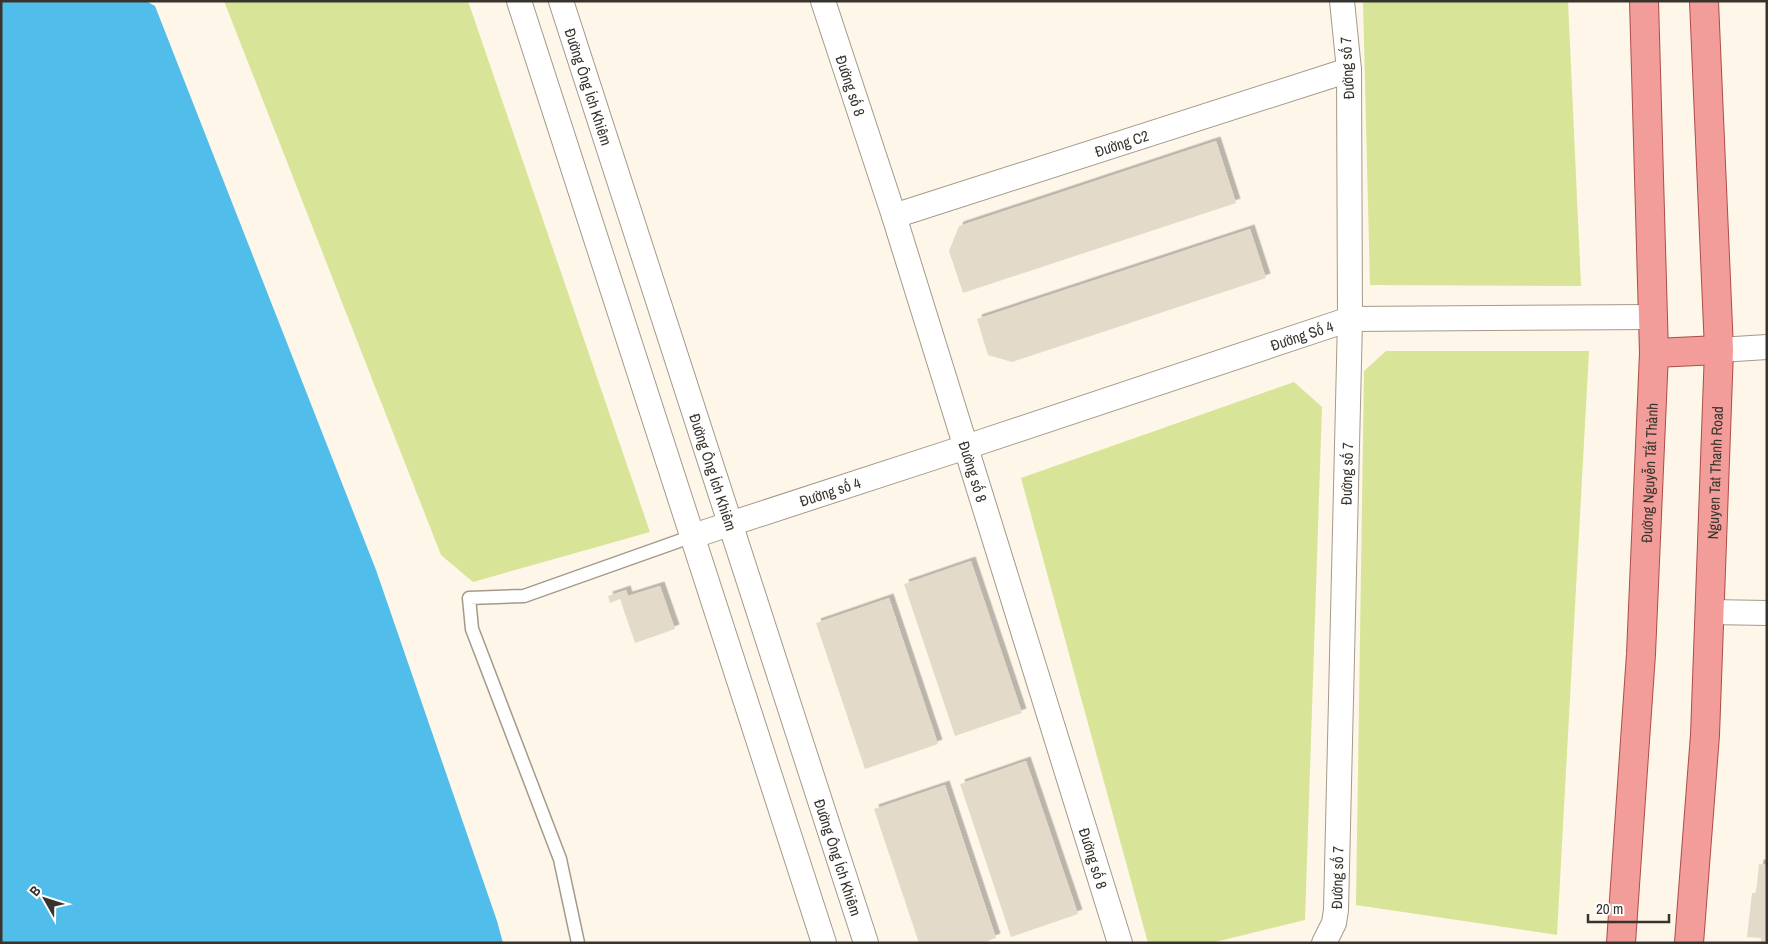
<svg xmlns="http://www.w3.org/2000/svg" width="1768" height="944" font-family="'Archivo Narrow',sans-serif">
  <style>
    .green { fill: #d8e498 }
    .water { fill: #51bdea }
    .building { fill: #e4dac9; filter: url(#shadow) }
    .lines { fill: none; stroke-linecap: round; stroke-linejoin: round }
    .service-casing { stroke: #a39a8a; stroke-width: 15 }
    .minor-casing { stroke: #a39a8a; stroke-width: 26 }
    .primary-casing { stroke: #ac4d48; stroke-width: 30 }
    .service { stroke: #fff; stroke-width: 12 }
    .minor { stroke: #fff; stroke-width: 24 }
    .primary { stroke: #f39d9a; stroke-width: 28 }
    .labels { text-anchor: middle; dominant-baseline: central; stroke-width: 4; stroke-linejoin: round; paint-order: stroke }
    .street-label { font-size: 15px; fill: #38342d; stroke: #fff }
  </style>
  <defs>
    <filter id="shadow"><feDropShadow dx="4.5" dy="-4.5" stdDeviation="0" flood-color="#0004"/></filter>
  </defs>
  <rect width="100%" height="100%" fill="#fef6e8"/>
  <g class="green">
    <polygon points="224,1 468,1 650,532 473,582 441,555"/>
    <polygon points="1363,1 1568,1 1581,286 1370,285"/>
    <polygon points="1386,351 1589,351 1557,935 1356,905 1364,371"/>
    <polygon points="1294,382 1322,407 1305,920 1211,943 1148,943 1021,478"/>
  </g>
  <polygon class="water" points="1,1 146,1 155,6 376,570 497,921 503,943 1,943"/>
  <g class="building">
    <polygon points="1216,141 1236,203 963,293 949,251 959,226"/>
    <polygon points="1250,229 1266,278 1012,362 988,355 977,319"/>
    <polygon points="971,561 1022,713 955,736 904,584"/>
    <polygon points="660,586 675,629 635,643 620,599 610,603 608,596 626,590 628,596"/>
    <polygon points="889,598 938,744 865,769 816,623"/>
    <polygon points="1026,761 1078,914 1011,937 960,784"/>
    <polygon points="945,785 996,938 982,943 919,943 874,809"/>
    <polygon points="1759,864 1767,865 1767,943 1761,943 1761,938 1747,937 1752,893 1756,893"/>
  </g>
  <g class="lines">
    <g class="service-casing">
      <polyline id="service" points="578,943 560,859 472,629 469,598 524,596 693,536"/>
    </g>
    <g class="minor-casing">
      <g id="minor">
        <polyline points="519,1 824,943"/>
        <path id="s1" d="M 561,1 L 866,943"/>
        <path id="s2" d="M 823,1 L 894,216 L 1120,943"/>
        <path id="s3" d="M 894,216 L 1349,70"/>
        <polyline points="1719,350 1767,347"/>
        <path id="s4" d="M 693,536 L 966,447 L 1350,319 L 1652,317"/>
        <polyline points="1710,612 1767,613"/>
        <path id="s5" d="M 1324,943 L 1334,923 L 1336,910 L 1350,319 L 1349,70 L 1342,1"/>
      </g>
    </g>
    <g class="primary-casing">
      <g id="primary">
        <polyline points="1654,353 1719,350"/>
        <path id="s6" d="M 1621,943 L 1641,654 L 1654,353 L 1644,1"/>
        <path id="s7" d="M 1689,943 L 1705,735 L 1719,350 L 1704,1"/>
      </g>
    </g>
    <use href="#service" class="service"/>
    <use href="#minor" class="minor"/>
    <use href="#primary" class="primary"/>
  </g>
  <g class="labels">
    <g class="street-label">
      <text transform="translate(1347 68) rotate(-93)">Đường số 7</text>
      <text stroke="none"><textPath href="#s2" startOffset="89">Đường số 8</textPath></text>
      <text stroke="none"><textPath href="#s1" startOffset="90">Đường Ông Ích Khiêm</textPath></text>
      <text stroke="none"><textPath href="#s3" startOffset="239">Đường C2</textPath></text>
      <text stroke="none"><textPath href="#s4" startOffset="641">Đường Số 4</textPath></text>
      <text stroke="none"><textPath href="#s2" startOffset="494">Đường số 8</textPath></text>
      <text stroke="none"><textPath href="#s1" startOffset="495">Đường Ông Ích Khiêm</textPath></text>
      <text stroke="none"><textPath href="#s6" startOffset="471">Đường Nguyễn Tất Thành</textPath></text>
      <text stroke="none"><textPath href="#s7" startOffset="471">Nguyen Tat Thanh Road</textPath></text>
      <text stroke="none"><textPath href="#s5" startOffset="472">Đường số 7</textPath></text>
      <text stroke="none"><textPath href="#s4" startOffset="144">Đường số 4</textPath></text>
      <text stroke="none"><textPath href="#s1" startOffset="900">Đường Ông Ích Khiêm</textPath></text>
      <text stroke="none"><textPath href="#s2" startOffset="899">Đường số 8</textPath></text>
      <text stroke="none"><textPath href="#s5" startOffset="68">Đường số 7</textPath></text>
    </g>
  </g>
  <rect width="1768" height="944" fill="none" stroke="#38342d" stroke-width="5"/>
  <g transform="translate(45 899) rotate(309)" stroke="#ffffff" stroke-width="4" paint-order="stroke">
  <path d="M0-4L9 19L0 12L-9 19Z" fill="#38342d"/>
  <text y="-8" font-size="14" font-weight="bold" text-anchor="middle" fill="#38342d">B</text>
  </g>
  <path d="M1588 914v8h81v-8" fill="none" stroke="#38342d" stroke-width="2.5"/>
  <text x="1596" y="914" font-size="15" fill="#38342d" stroke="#ffffff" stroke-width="4" paint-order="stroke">20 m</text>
</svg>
